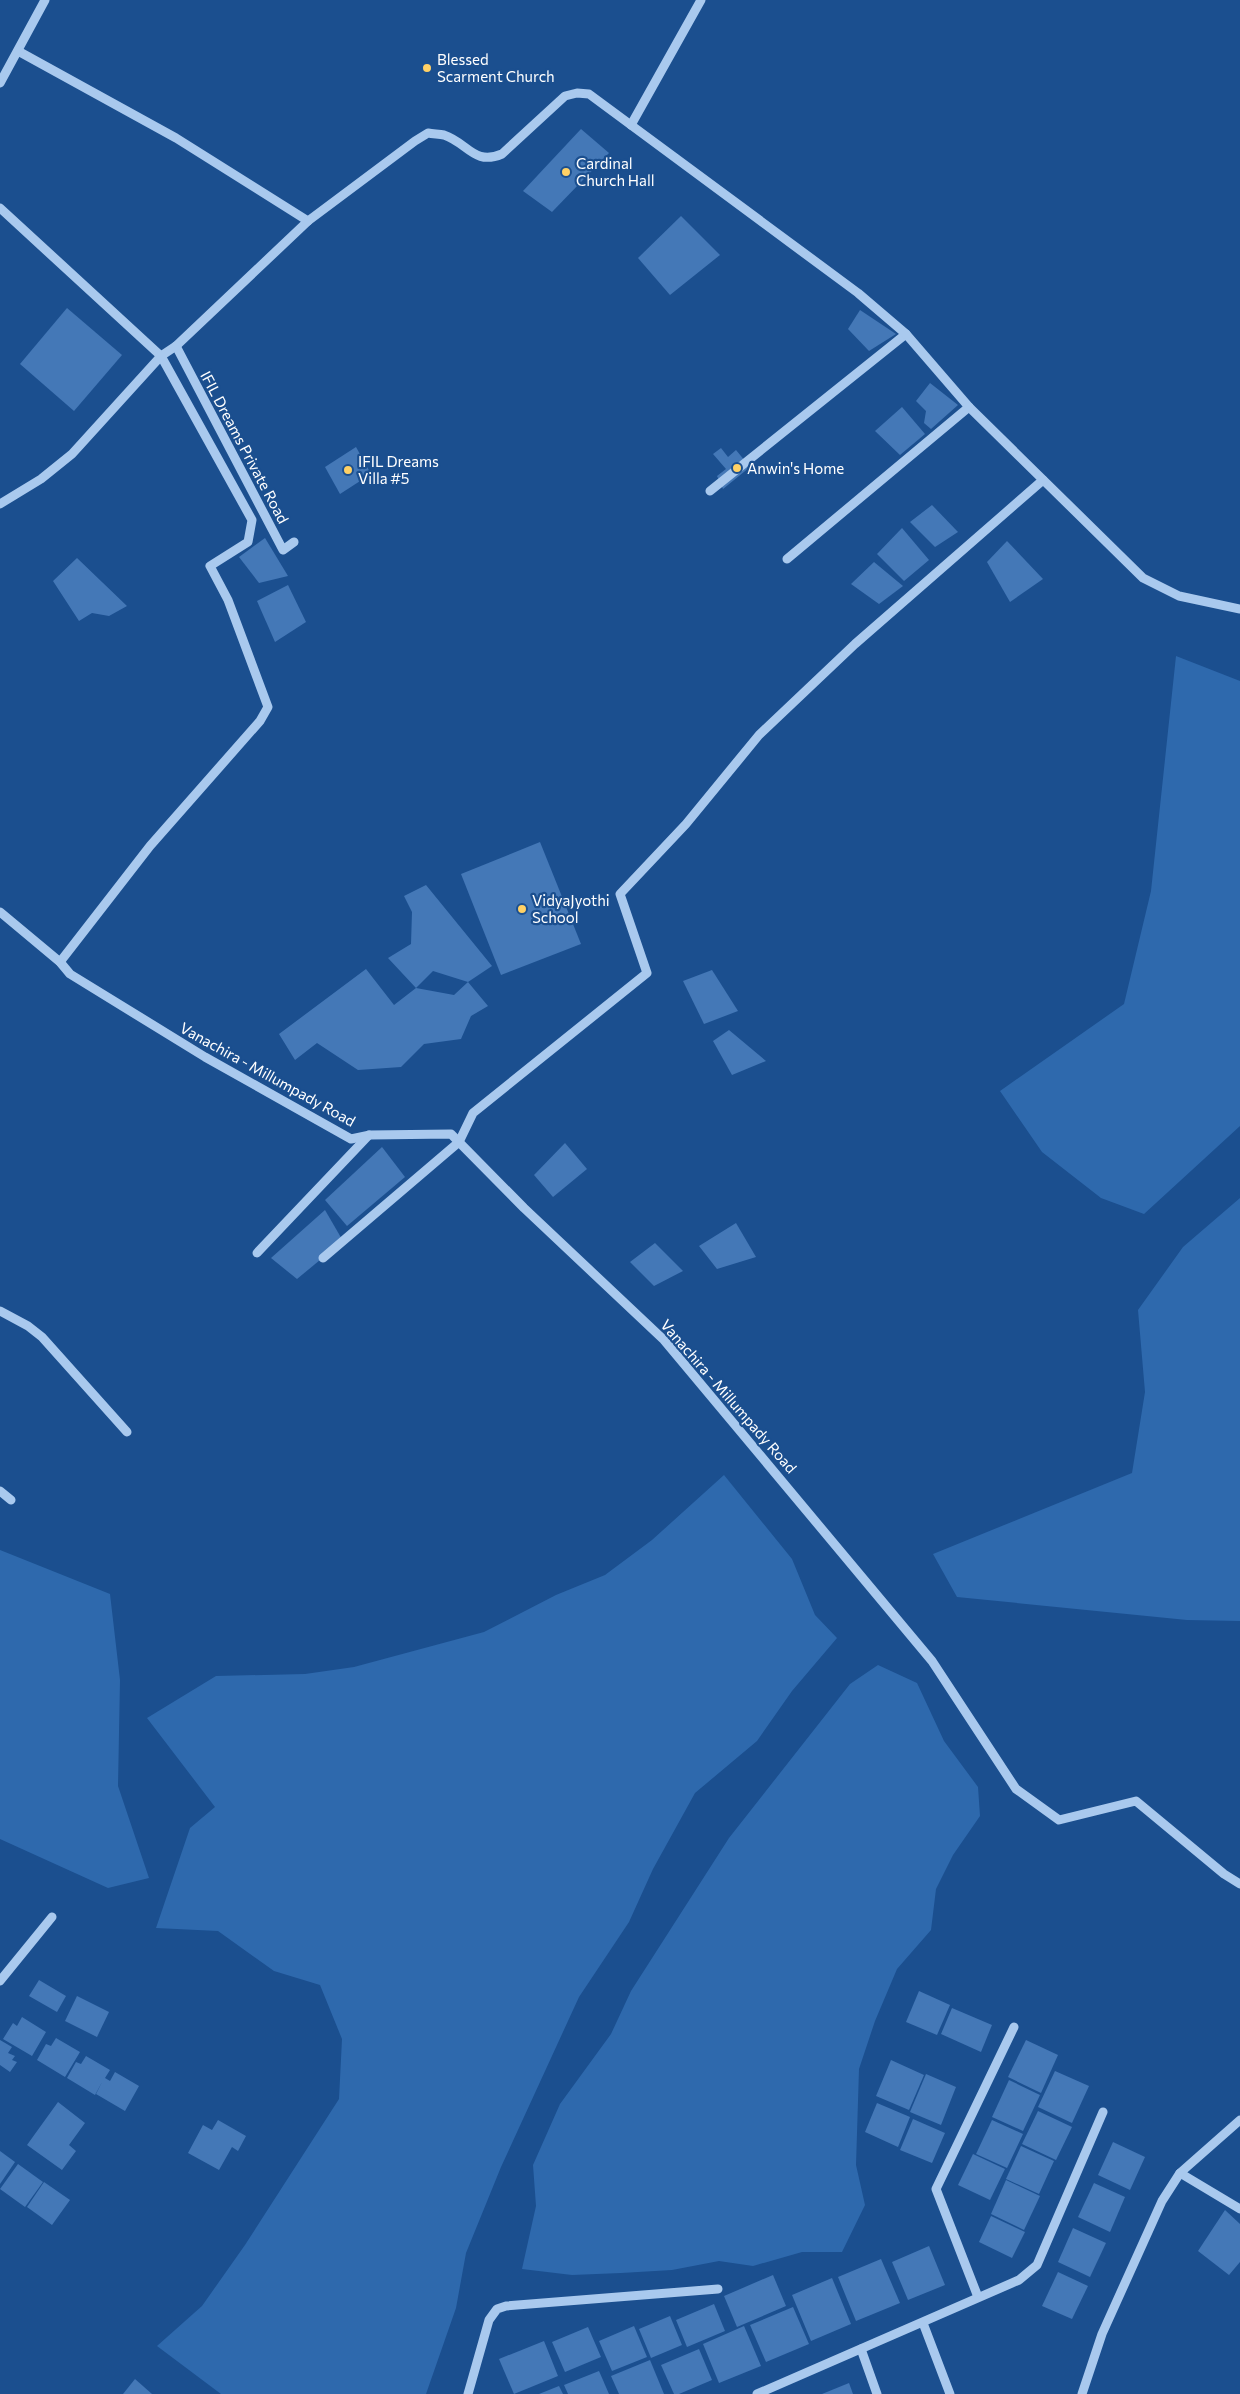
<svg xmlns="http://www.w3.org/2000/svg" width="1240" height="2394" font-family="Commissioner,sans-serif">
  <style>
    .green { fill: #2e69ad }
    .building { fill: #4478b7 }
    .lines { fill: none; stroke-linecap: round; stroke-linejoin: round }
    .minor { stroke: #a9c9ee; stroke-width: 9 }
    .poi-dot { fill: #ffd166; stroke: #1b4f8f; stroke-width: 2 }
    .labels { text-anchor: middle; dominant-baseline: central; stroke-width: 4.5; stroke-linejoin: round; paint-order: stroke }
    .poi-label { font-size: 15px; fill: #fff; stroke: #1b4f8f; text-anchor: start }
    .street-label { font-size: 15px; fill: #fff; stroke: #1b4f8f }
  </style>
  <rect width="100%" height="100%" fill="#1b4f8f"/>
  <g class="green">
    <polygon points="1176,656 1240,681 1240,1126 1144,1214 1101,1198 1042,1152 1000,1091 1124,1004 1151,891"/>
    <polygon points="1240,1198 1240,1621 1187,1620 957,1597 933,1554 1132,1473 1145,1392 1138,1310 1183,1247"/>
    <polygon points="724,1475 792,1559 815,1615 837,1638 792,1691 757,1741 695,1793 653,1869 629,1922 579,1997 501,2167 466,2253 456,2308 426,2394 221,2394 157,2346 202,2306 245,2245 339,2099 342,2039 320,1985 274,1971 218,1931 156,1928 190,1828 215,1807 147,1718 216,1676 305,1674 354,1667 484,1632 556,1595 605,1575 652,1540"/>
    <polygon points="0,1550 110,1594 120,1680 118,1786 149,1878 108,1888 0,1839"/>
    <polygon points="878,1665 917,1683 944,1741 978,1787 980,1816 953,1855 936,1889 931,1930 897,1969 875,2021 859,2069 856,2165 865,2205 842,2252 802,2252 753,2266 719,2261 672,2270 621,2273 572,2275 522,2269 536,2206 533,2165 560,2104 611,2034 631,1991 729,1838 850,1684"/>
  </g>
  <g class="building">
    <polygon points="581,129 609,153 552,212 523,191"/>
    <polygon points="681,216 720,255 670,295 638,258"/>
    <polygon points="67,308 122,355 74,411 20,364"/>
    <polygon points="860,310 896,334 869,351 848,329"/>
    <polygon points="930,383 958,405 931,429 924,423 926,411 916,401"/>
    <polygon points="902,407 925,434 900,455 875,431"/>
    <polygon points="356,447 371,474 340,494 325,467"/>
    <polygon points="721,448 728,457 736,450 750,467 723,489 717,476 726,469 713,454"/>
    <polygon points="932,505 958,532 935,547 910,522"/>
    <polygon points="902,528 929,560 904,581 877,554"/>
    <polygon points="265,538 288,576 259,583 239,557"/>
    <polygon points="1007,541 1043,579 1010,602 987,562"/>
    <polygon points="77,558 127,606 109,616 92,613 79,621 53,581"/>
    <polygon points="874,562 903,586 879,604 851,584"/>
    <polygon points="288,585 306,622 275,642 257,601"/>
    <polygon points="540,842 581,944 501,975 461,874"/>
    <polygon points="426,885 492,966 468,982 433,971 416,988 388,958 411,944 412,912 404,896"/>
    <polygon points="366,969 394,1005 416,988 454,995 468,982 488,1006 471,1016 461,1039 424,1044 401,1067 358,1070 317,1043 295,1060 279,1034"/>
    <polygon points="712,970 738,1011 704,1024 683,981"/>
    <polygon points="729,1030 766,1061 732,1075 713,1041"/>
    <polygon points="565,1143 587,1169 553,1197 534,1175"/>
    <polygon points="382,1147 405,1177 347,1226 325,1200"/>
    <polygon points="325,1210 343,1241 297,1279 271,1258"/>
    <polygon points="736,1223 756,1257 717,1269 699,1246"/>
    <polygon points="655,1243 683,1271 654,1286 630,1262"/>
    <polygon points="39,1980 66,1996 57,2012 29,1996"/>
    <polygon points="919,1991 950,2005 937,2035 906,2022"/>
    <polygon points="77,1996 109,2012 97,2037 65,2021"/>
    <polygon points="952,2008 992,2025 981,2052 941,2034"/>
    <polygon points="22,2017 46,2032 32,2056 3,2039 13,2023 17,2026"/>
    <polygon points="56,2038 80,2052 65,2077 37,2060 46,2044 51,2046"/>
    <polygon points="0,2040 12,2047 8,2053 15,2056 12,2060 17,2062 10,2072 0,2065"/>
    <polygon points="1026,2040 1058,2055 1041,2093 1008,2077"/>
    <polygon points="86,2056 110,2070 105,2078 110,2081 115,2072 139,2086 125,2111 96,2094 102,2082 95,2095 67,2078 76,2062 81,2064"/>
    <polygon points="891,2060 924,2075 909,2110 876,2096"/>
    <polygon points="1055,2071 1089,2086 1072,2123 1038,2107"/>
    <polygon points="926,2074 956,2087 941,2125 910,2112"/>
    <polygon points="1009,2080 1040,2095 1023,2131 992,2117"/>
    <polygon points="58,2102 85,2123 69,2145 76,2151 62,2170 27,2145"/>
    <polygon points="877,2103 910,2117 898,2147 865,2132"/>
    <polygon points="1038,2111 1072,2127 1056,2160 1022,2144"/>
    <polygon points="913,2119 945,2133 932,2163 900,2150"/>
    <polygon points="218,2120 246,2136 238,2151 232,2147 219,2170 188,2153 203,2125 212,2130"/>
    <polygon points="992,2120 1023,2134 1007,2168 976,2154"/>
    <polygon points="1113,2142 1145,2157 1130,2190 1098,2175"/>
    <polygon points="1021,2146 1054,2161 1039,2194 1006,2179"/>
    <polygon points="0,2151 15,2162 0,2184"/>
    <polygon points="973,2154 1005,2169 990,2200 958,2185"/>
    <polygon points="18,2164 43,2182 25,2207 0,2189"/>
    <polygon points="1006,2180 1040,2196 1024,2230 991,2214"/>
    <polygon points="44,2182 70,2200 52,2225 27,2207"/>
    <polygon points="1094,2183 1125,2197 1110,2232 1078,2217"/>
    <polygon points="1225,2210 1240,2224 1240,2262 1229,2275 1198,2251"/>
    <polygon points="991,2216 1025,2232 1012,2258 979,2242"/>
    <polygon points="1073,2228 1106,2243 1090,2277 1058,2262"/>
    <polygon points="929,2246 945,2285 908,2300 892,2262"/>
    <polygon points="881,2259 900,2303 856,2321 838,2277"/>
    <polygon points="1058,2272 1088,2286 1072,2319 1042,2306"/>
    <polygon points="773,2275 786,2306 737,2327 724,2296"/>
    <polygon points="832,2278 851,2324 811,2341 792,2295"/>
    <polygon points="714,2304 725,2331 687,2347 676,2320"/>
    <polygon points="793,2307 809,2344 766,2362 750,2325"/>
    <polygon points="670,2316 682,2345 651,2358 639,2329"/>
    <polygon points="634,2326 647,2357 612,2371 599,2341"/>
    <polygon points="744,2326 761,2366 719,2383 703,2344"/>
    <polygon points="588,2327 601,2357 565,2372 552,2342"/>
    <polygon points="544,2341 558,2376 514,2394 499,2359"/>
    <polygon points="699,2349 712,2380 679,2394 674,2394 661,2365"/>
    <polygon points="650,2360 664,2394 619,2394 611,2376"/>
    <polygon points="599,2371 609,2394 568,2394 564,2385"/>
    <polygon points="135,2379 152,2394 123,2394"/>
    <polygon points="849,2383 853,2394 822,2394"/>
    <polygon points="559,2386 563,2394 539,2394"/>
  </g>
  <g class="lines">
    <g class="minor">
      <polyline points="18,51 176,138 308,221"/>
      <polyline points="0,83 45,0"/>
      <polyline points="631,125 701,0"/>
      <polyline points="0,208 161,356 252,520 248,542 210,566 228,600 268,707 260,721 150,846 60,962"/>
      <polyline points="176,346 283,550 294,542"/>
      <polyline points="710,491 906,334"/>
      <path d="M 0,504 L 41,479 L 72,454 L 161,356 L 176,346 L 308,221 L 415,141 L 428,133 C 433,134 439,134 444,135 C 468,143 474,166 502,154 L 565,96 L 577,93 L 589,94 L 858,293 L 906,334 L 969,407 L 1143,578 L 1179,596 L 1240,609"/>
      <polyline points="787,559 969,407"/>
      <polyline points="0,912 60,962 70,974 205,1057 351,1139 370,1135 451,1134 524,1208 664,1340 932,1661 1016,1789 1059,1820 1136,1801 1224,1874 1240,1884"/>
      <polyline points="257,1253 369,1135"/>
      <polyline points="323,1258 459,1142 473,1113 647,973 620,894 686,824 759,735 855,644 1043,480"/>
      <polyline points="0,1311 28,1326 42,1337 127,1432"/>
      <polyline points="0,1491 11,1500"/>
      <polyline points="0,1981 52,1917"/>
      <polyline points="1180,2173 1240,2209"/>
      <polyline points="978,2297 936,2189 1014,2027"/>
      <polyline points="923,2323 950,2394"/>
      <polyline points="861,2349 877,2394"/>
      <polyline points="468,2394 489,2320 497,2309 506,2306 718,2289"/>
      <polyline points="757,2394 1019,2280 1037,2265 1103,2112"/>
      <polyline points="1082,2394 1102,2334 1162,2201 1180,2173 1240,2120"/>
    </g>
  </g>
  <g class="poi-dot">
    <circle cx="427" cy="68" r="5"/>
    <circle cx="566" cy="172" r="5"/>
    <circle cx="737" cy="468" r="5"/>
    <circle cx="348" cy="470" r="5"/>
    <circle cx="522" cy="909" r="5"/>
  </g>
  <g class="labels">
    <g class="poi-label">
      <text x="437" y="59">Blessed<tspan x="437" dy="17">Scarment Church</tspan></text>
      <text x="576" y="163">Cardinal<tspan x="576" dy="17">Church Hall</tspan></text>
      <text x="358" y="461">IFIL Dreams<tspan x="358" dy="17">Villa #5</tspan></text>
      <text x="747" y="468">Anwin's Home</text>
      <text x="532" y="900">VidyaJyothi<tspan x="532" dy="17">School</tspan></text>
    </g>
    <g class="street-label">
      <text transform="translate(245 447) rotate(62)">IFIL Dreams Private Road</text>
      <text transform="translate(268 1074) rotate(29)">Vanachira - Millumpady Road</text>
      <text transform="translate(729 1396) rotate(49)">Vanachira - Millumpady Road</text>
    </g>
  </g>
</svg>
